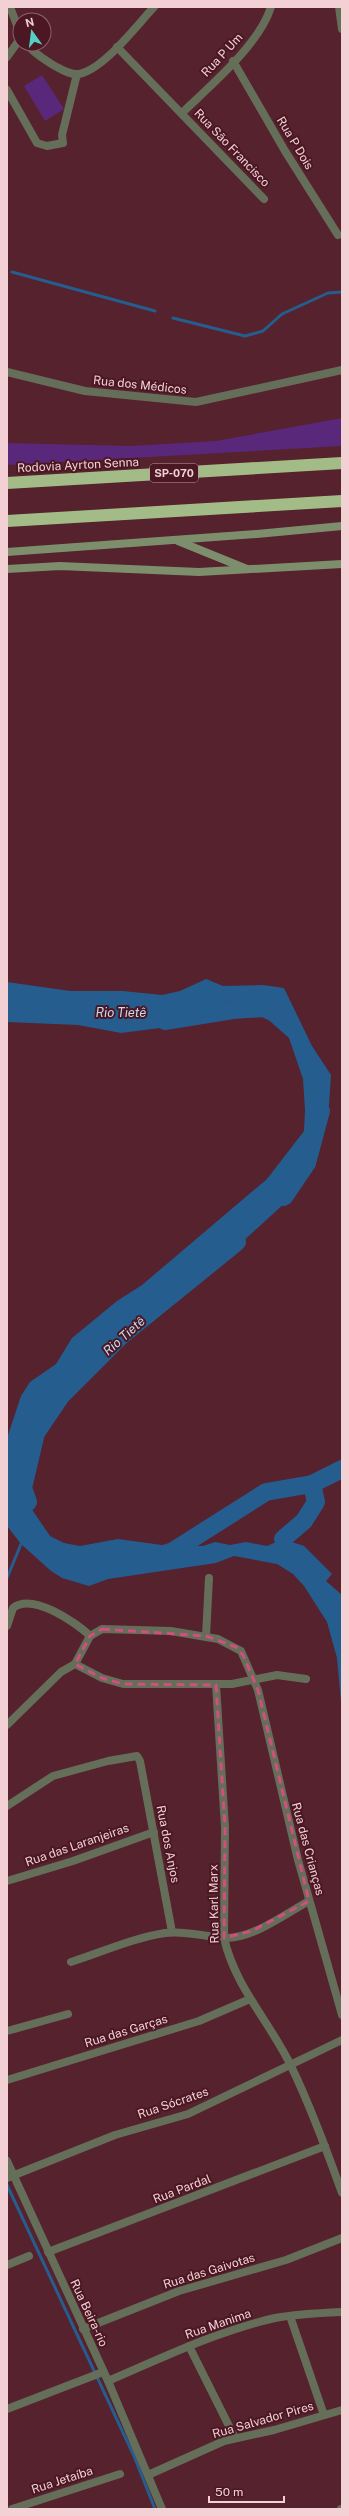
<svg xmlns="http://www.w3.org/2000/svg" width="349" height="2516" font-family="'Public Sans',sans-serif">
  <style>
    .green { fill: #5a287b }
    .water { fill: #255d8f }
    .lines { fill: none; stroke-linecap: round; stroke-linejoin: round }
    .stream { stroke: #255d8f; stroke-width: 3 }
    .river { stroke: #255d8f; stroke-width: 18 }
    .street { stroke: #646e59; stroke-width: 8 }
    .secondary { stroke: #7d8e6c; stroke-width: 8 }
    .highway { stroke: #a3bc87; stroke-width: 12 }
    .marked { fill: none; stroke: #d04f7f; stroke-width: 3; stroke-dasharray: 8 5; stroke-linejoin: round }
    .labels { text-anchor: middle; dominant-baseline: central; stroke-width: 4; stroke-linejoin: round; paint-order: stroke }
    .shield { fill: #4a1723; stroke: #c0989f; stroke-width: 1 }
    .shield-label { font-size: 11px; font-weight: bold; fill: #f2d0d4 }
    .street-label { font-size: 12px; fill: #f2d0d4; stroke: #4a1723 }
    .water-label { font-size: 13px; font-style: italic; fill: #c4daf1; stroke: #4a1723 }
  </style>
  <rect width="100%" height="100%" fill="#55222d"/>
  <g class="green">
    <polygon points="42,75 64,109 45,121 24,86"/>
    <polygon points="342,418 342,446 7,465 7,443 131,446 216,441"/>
  </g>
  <polygon class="water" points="206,979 223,986 263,985 284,988 312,1046 331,1075 329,1105 287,1201 229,1254 206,1261 174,1291 125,1324 44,1410 30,1429 23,1452 23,1470 33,1511 50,1536 64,1543 80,1546 118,1539 162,1545 203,1546 215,1542 230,1545 246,1542 267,1546 283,1539 304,1546 332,1574 326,1581 342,1595 342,1714 337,1658 327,1622 304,1586 293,1574 277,1564 234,1556 216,1563 108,1579 89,1586 62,1578 51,1571 21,1544 7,1526 7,1438 21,1396 30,1382 56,1364 72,1338 117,1301 142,1285 267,1179 304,1131 305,1110 303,1079 289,1038 254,1007 231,1001 205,1009 176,1026 121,1033 78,1025 7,1022 7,982 70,991 123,991 162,995 180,991"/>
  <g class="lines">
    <g class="stream">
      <polyline points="12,272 155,311"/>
      <polyline points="173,318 245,336 263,331 282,314 328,293 342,292"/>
      <polyline points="7,1578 21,1544"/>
      <polyline points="7,2185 134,2456 155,2509"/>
    </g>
    <g class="river">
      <polyline points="165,1021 233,1010 264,1008 279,1015"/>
      <polyline points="284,1197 307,1163 321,1111"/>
      <polyline points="28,1502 23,1488 36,1433 61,1396 121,1336 237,1242"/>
      <polyline points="283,1539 304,1521 316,1502 312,1484"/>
      <polyline points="161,1555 173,1551 266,1492 312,1484 342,1469"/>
    </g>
    <g class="street">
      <polyline points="10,7 20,33"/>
      <polyline points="339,7 342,29"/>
      <path d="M 27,44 C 33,53 44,59 53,65 C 61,69 69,75 79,74 C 104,69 136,26 154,7"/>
      <polyline points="117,47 264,199"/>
      <polyline points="7,57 20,39"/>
      <polyline points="233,61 285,151 338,235"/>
      <polyline points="7,90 37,143 47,146 63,143 62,135 77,74"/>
      <path d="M 182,113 C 211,85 259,45 271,7"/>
      <polyline points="7,372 85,391 196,402 342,370"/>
      <path d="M 7,1626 L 13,1608 C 32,1592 77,1623 90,1636 L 75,1664"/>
      <polyline points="90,1636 102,1629 171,1631 218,1639 241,1651 258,1690 298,1860 342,2015"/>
      <polyline points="206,1636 209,1578"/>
      <path d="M 216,1685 L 225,1827 L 224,1938 C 235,1987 270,2022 291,2066 C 311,2107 327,2151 342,2193"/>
      <polyline points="7,1725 61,1672 75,1664 102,1678 123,1684 232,1684 277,1675 306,1679"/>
      <polyline points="7,1806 53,1776 108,1761 137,1756 140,1761 172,1932"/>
      <polyline points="7,1881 73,1861 154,1832"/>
      <path d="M 71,1962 C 102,1952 133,1938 165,1933 C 185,1930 205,1937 226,1938 C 254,1938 285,1914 309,1901"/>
      <polyline points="7,2031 68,2014"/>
      <polyline points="7,2080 199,2021 250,1999"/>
      <polyline points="7,2161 108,2381 162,2509"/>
      <polyline points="7,2178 115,2135 188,2114 342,2040"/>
      <polyline points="48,2252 325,2146"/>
      <polyline points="7,2265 29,2256"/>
      <polyline points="290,2316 324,2415"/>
      <polyline points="83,2329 179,2291 286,2260 342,2238"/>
      <polyline points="189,2346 235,2438"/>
      <path d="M 108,2381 C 162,2358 217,2331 275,2318 C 297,2314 320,2313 342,2312"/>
      <polyline points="7,2409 103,2372"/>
      <polyline points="148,2475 224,2441 274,2430 342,2410"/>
      <polyline points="12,2509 120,2474"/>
      <polyline points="341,2509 342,2509"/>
    </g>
    <g class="secondary">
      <polyline points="178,541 247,569"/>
      <polyline points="7,552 257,534 342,526"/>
      <polyline points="7,569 60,566 199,572 342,564"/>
    </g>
    <g class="highway">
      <polyline points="7,483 342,463"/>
      <polyline points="7,521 342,501"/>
    </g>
  </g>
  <path class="marked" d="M 102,1629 L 206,1636 L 236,1647 L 243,1655 L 258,1690 L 309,1901 L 252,1931 L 224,1938 L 225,1827 L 216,1685 L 123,1684 L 102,1678 L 75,1664 L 90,1636 Z"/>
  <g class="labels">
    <rect class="shield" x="150" y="464" width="48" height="18" rx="3"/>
    <g class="shield-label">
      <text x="174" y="473">SP-070</text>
    </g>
    <g class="street-label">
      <text transform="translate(222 55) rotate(-47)">Rua P Um</text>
      <text transform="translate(295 143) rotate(59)">Rua P Dois</text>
      <text transform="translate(232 148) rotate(46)">Rua São Francisco</text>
      <text transform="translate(140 385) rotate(6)">Rua dos Médicos</text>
      <text transform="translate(78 465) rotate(-3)">Rodovia Ayrton Senna</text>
      <text transform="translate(168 1844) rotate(79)">Rua dos Anjos</text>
      <text transform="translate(77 1845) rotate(-19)">Rua das Laranjeiras</text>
      <text transform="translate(308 1849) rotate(75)">Rua das Crianças</text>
      <text transform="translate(214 1904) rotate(-91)">Rua Karl Marx</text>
      <text transform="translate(126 2031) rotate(-17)">Rua das Garças</text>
      <text transform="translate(173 2103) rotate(-19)">Rua Sócrates</text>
      <text transform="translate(182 2189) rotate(-21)">Rua Pardal</text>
      <text transform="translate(209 2271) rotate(-17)">Rua das Gaivotas</text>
      <text transform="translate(89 2313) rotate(65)">Rua Beira-rio</text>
      <text transform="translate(218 2324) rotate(-19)">Rua Manima</text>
      <text transform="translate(263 2420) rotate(-16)">Rua Salvador Pires</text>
      <text transform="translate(62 2480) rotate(-18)">Rua Jetaíba</text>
    </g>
    <g class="water-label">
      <text x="121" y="1012">Rio Tietê</text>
      <text transform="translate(124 1336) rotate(-42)">Rio Tietê</text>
    </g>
  </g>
  <rect width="349" height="2516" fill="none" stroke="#f2d0d4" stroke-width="16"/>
  <g transform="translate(32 32) rotate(346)"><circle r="19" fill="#4a1723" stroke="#8d616a"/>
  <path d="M0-3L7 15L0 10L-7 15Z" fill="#55cec5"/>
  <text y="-6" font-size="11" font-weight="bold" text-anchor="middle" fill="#f2d0d4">N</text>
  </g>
  <path d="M209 2496v6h75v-6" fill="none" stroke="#f2d0d4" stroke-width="2"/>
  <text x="215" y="2496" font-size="12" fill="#f2d0d4" stroke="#4a1723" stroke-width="3" paint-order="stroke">50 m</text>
</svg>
